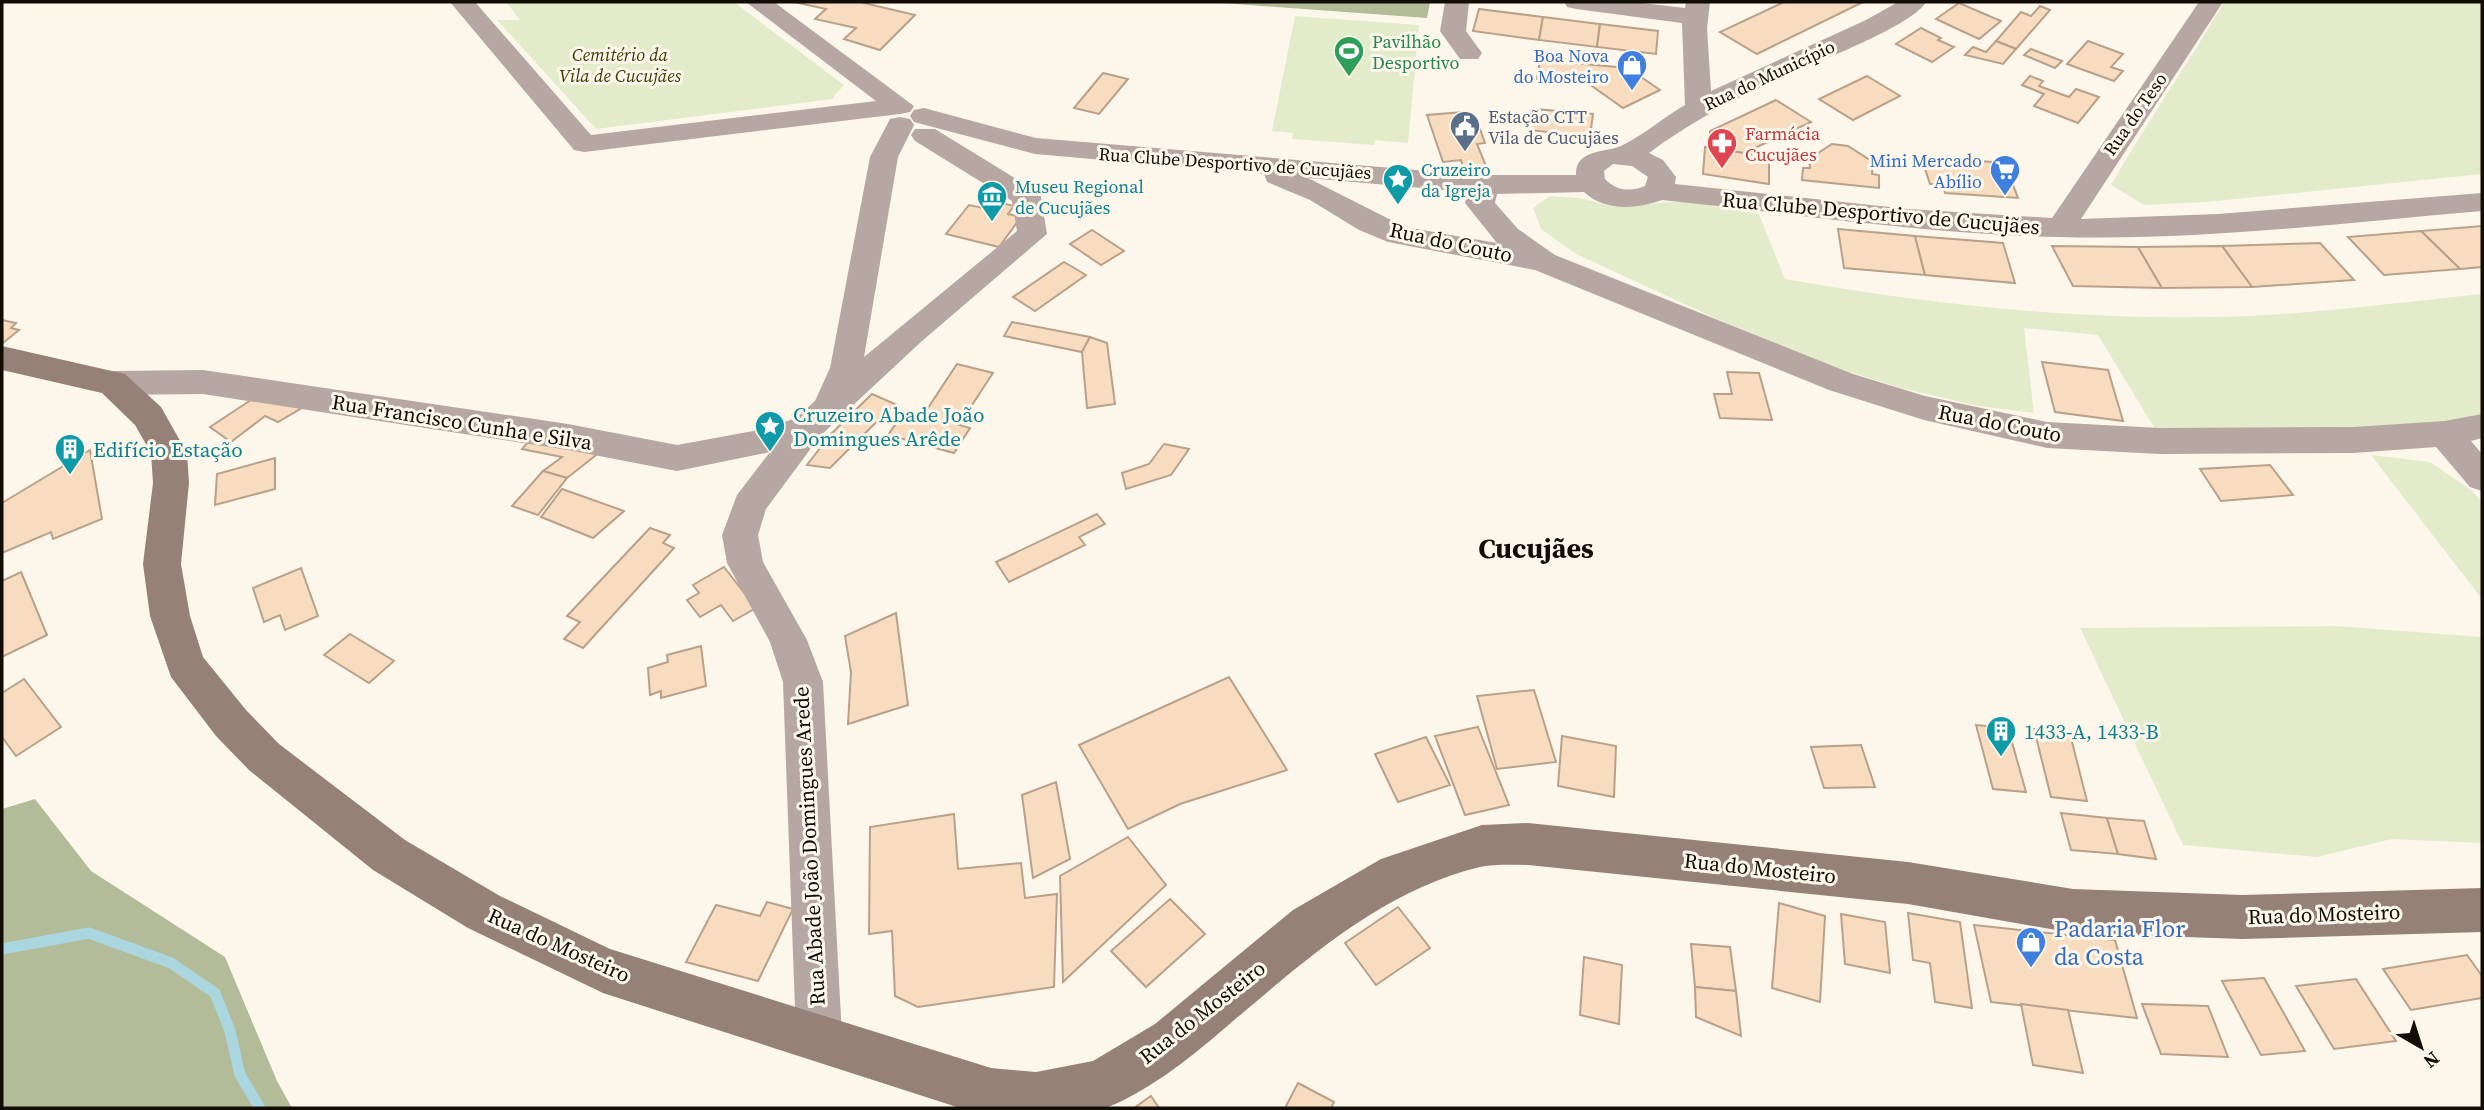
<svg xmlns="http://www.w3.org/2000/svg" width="2484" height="1110" font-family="'Source Serif 4',serif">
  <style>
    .green { fill: #e3ecca }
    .forest { fill: #b3bc99 }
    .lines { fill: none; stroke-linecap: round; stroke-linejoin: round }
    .stream { stroke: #aad6e0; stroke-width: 11 }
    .building { fill: #f8dcc0; stroke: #b9a189; stroke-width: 2 }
    .minor { fill: #b7a7a2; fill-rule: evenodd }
    .secondary { fill: #968179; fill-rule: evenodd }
    .labels { text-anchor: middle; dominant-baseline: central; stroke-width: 6; stroke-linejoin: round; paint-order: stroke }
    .far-leisure-label { font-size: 18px; fill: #27864d; stroke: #fdf7eb; text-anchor: start }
    .far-park-label { font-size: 18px; font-style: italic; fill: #374107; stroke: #fdf7eb }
    .far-shop-label { font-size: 18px; fill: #366cbe; stroke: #fdf7eb; text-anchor: end }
    .far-street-label { font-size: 18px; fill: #110c04; stroke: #fdf7eb }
    .far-service-label { font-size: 18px; fill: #4e5e75; stroke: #fdf7eb; text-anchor: start }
    .far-health-label { font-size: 18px; fill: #be3a42; stroke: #fdf7eb; text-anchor: start }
    .far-culture-label { font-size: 18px; fill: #0d838f; stroke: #fdf7eb; text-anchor: start }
    .street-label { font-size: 21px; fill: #110c04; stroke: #fdf7eb }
    .culture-label { font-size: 21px; fill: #0d838f; stroke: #fdf7eb; text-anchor: start }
    .near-shop-label { font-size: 24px; fill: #366cbe; stroke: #fdf7eb; text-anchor: start }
    .district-label { font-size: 28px; font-weight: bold; fill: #110c04; stroke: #fdf7eb }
  </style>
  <rect width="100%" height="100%" fill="#fdf7eb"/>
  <g class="green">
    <polygon points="506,2 734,2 844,85 832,99 596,129 497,20 520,20"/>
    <path d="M 2224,2 L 2482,2 L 2482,174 L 2206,202 L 2144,205 L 2111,185 C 2147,122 2188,64 2224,2 Z"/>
    <polygon points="1295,16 1419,25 1408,143 1375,140 1374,145 1292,139 1293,133 1272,131"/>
    <path d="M 1550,196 L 1580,198 L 1614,207 L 1683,201 L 1759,214 L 1785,279 C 1939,306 2093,322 2250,316 C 2327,312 2405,302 2482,294 L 2482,421 L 2452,428 L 2155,429 L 2098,335 L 2024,328 L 2034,413 L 1978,406 L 1901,388 L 1834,367 L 1717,319 L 1576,254 L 1541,229 L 1533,208 Z"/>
    <polygon points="2371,455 2430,462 2471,490 2482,502 2482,599"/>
    <polygon points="2336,626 2482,637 2482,843 2392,839 2317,857 2183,845 2080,628"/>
  </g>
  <g class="forest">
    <polygon points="1208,2 1430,2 1427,18"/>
    <polygon points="35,799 91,871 225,957 277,1081 292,1108 2,1108 2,809"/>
  </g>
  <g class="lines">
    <polyline class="stream" points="2,949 89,933 171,963 215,993 230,1031 240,1075 260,1108"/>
  </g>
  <g class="building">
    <polygon points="794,2 860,2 915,15 880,50 844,39 856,28 815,19 826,9"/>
    <polygon points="1784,2 1863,2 1757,54 1720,32"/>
    <polygon points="1959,3 2001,21 1979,39 1936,19"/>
    <polygon points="2040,6 2050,10 2016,49 1996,41 2021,12 2031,16"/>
    <polygon points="1479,9 1543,17 1539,40 1473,31"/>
    <polygon points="1543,17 1600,24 1597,47 1539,40"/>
    <polygon points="1600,24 1658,31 1656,54 1597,47"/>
    <polygon points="1921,28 1941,38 1938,40 1954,47 1932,62 1896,44"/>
    <polygon points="1996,41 2016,49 2003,64 1965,55 1973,47 1986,52"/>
    <polygon points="2088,41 2123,54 2111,67 2123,71 2114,81 2067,64"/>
    <polygon points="2031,49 2062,61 2055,68 2024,55"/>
    <polygon points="1540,60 1628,68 1660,90 1623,108 1589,84 1537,79"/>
    <polygon points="1103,73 1128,79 1099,114 1074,108"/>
    <polygon points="1867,76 1900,96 1853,120 1819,99"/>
    <polygon points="2030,76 2043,81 2039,86 2069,97 2076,89 2099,97 2078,123 2034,106 2044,94 2022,85"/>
    <polygon points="1776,100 1811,122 1744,153 1711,148 1710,131"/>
    <polygon points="1535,109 1593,114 1590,137 1529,130"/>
    <polygon points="1463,112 1470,130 1480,129 1485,143 1477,144 1486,166 1463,167 1461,160 1443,162 1427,115"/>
    <polygon points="1832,144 1848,146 1873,162 1872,174 1879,175 1879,188 1802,180 1803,168 1810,168 1809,159"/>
    <polygon points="1705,147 1769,157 1769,184 1703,174"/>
    <polygon points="1933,158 1993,162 1997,171 2008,172 2018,198 1945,193 1942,184 1930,184 1924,166 1936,166"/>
    <polygon points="993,201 1014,206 1008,214 1021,217 999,247 946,234 969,205 988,209"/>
    <polygon points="2482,226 2482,267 2460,269 2421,231"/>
    <polygon points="1838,229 1915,236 1925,275 1844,268"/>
    <polygon points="1092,230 1124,251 1101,265 1070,244"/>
    <polygon points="2421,231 2460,269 2384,275 2348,237"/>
    <polygon points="1915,236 2003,243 2015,283 1925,275"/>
    <polygon points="2320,243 2354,280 2252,287 2222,246"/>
    <polygon points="2052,246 2138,247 2162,288 2073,286"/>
    <polygon points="2222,246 2252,287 2162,288 2138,247"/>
    <polygon points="1064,262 1086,275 1035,311 1013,297"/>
    <polygon points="2,320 16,323 11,328 19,330 3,343"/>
    <polygon points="1012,322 1090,337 1082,352 1004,336"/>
    <polygon points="1090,337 1107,343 1115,404 1087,408 1082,352"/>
    <polygon points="2042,362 2108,370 2123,421 2055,412"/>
    <polygon points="957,364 993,373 959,425 970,428 954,453 888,435 902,415 920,420"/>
    <polygon points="1727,372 1759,373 1772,420 1720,418 1714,394 1732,394"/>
    <polygon points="872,394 895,404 853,445 831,434"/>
    <polygon points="254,398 305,406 278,422 265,416 231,442 210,427"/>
    <polygon points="831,434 853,445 830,468 807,465"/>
    <polygon points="534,435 605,448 567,478 543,471 562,457 522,449"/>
    <polygon points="1164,444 1189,449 1171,475 1126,489 1122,473 1149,464"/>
    <polygon points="90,450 102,519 53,539 51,532 2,553 2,503"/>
    <polygon points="275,458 275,489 215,505 217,474"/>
    <polygon points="2270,465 2293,495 2221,501 2200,469"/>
    <polygon points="543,471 567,478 538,515 512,506"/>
    <polygon points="562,489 624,511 593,538 541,517"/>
    <polygon points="1097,514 1105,524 1079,537 1085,545 1009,582 996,562"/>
    <polygon points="650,528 670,535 663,543 674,548 583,648 564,639 580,622 567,616"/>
    <polygon points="724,567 756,608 733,621 721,605 700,617 687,600 699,593 693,585"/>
    <polygon points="301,568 318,616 285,630 280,615 264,622 253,588"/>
    <polygon points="21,572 47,635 2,657 2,581"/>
    <polygon points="896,613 908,705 848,724 851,672 845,636"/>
    <polygon points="350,634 394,661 369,683 324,655"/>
    <polygon points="701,646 706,686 661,698 661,691 650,695 648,668 668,662 667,655"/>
    <polygon points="1229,677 1287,770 1180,804 1128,829 1079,745"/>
    <polygon points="24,679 61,727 16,756 2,737 2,693"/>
    <polygon points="1534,690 1556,762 1497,769 1477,696"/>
    <polygon points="1976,725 2008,728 2026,792 1993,789"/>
    <polygon points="1478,727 1509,805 1465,815 1435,736"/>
    <polygon points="2034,729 2070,734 2087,801 2051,797"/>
    <polygon points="1562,736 1616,746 1614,797 1558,786"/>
    <polygon points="1426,737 1450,785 1398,802 1375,754"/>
    <polygon points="1861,745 1875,787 1824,788 1811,747"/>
    <polygon points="1056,782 1070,859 1033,878 1022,795"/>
    <polygon points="2061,813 2107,818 2118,854 2071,850"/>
    <polygon points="954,814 958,869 1021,863 1025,898 1057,894 1054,987 918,1007 895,996 892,931 869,934 870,827"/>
    <polygon points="2107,818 2144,821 2156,859 2118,854"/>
    <polygon points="1128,837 1166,885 1063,982 1060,876"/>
    <polygon points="1170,899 1205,934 1146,987 1111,951"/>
    <polygon points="767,902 793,909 758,981 686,962 716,905 760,916"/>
    <polygon points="1779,903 1825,916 1820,1002 1772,988"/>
    <polygon points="1398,907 1430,948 1376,985 1345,943"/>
    <polygon points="1908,913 1960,922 1972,1008 1935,1002 1930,963 1913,960"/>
    <polygon points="1841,914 1885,922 1890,973 1845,964"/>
    <polygon points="1974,925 2115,940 2137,1018 1991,1002"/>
    <polygon points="1691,944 1730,947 1736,991 1695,987"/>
    <polygon points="2467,955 2482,976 2482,998 2411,1010 2383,969"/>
    <polygon points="1584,957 1622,965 1619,1024 1580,1015"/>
    <polygon points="2264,978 2305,1051 2261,1055 2222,981"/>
    <polygon points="2356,979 2396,1041 2334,1049 2296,986"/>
    <polygon points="1695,987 1736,991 1741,1036 1696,1017"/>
    <polygon points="2021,1004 2068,1010 2083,1073 2033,1065"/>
    <polygon points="2142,1004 2208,1006 2228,1057 2161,1054"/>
    <polygon points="1298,1083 1334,1102 1331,1108 1285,1108"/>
    <polygon points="1151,1096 1159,1108 1134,1108"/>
  </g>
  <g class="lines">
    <g class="minor">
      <polygon points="450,2 475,2 591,135 876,101 746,2 774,2 914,106 910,112 900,114 584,152 574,150"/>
      <polygon points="1445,2 1469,2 1466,31 1482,53 1478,59 1460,59 1440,31"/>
      <path d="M 1564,2 L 1634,2 L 1685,8 L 1686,2 L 1710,2 L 1707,28 L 1711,91 L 1866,20 L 1898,2 L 1926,2 C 1910,29 1799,68 1765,85 C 1725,104 1685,126 1649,153 L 1663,160 L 1676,177 L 1675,184 L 1908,209 L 2052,218 L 2199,2 L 2223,2 L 2081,219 L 2218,214 L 2482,193 L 2482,211 C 2342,223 2200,241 2058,237 C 1925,234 1794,214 1662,200 C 1637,209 1605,212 1584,192 L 1497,194 L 1495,203 L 1518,229 L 1555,255 L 1853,374 L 1925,396 L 2047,422 L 2160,428 L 2353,427 L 2445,421 L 2482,414 L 2482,438 L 2471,441 L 2482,454 L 2482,491 L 2470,487 L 2436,447 L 2353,453 L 2160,454 L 2047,448 L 1924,420 L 1829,390 L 1535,270 L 1388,242 L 1359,230 L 1310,200 L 1267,182 L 1264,174 L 1035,154 L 914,122 L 910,116 L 914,110 L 924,108 L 1036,138 L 1476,175 L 1576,175 C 1575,148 1608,153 1623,145 C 1645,134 1664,117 1685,105 L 1682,23 L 1576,9 L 1567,7 ZM 1613,164 L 1632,166 L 1648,177 L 1645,186 C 1631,192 1616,191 1605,179 L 1604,171 ZM 1308,178 L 1468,192 L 1465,203 L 1497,243 L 1405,227 Z"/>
      <polygon points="900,117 910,119 914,125 898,157 864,357 1017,231 1012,201 915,141 911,135 915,129 935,129 1036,191 1041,197 1047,234 922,341 820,436 766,509 758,535 763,562 807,640 823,682 842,1036 836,1053 819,1059 802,1053 796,1036 783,682 770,642 727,563 722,535 737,495 770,452 677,471 568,450 203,394 113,395 101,391 96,383 101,375 113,371 203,370 568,424 677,445 764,429 796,418 815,401 830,368 870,157 890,119"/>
    </g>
    <path class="secondary" d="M 2,346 L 125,374 L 161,407 L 187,453 L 189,483 L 181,564 L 190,616 L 203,657 L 246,710 L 279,744 L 405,840 L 500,896 L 610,949 L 991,1068 L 1036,1072 L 1093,1061 L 1155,1024 L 1293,910 L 1381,859 L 1482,825 L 1528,823 L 1908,862 L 2073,889 L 2242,895 L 2482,888 L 2482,932 L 2242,939 L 2073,933 L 1908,904 L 1528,865 C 1513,865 1495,864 1480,867 C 1382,891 1308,958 1233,1021 C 1195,1054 1153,1089 1106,1108 L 960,1108 L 603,993 L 468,928 L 373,870 L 249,770 L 216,736 L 171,677 L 150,616 L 143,564 L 153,483 L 151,453 L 135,425 L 102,393 L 2,370 Z"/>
  </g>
  <defs>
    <g id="stadium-pin" transform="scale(1.575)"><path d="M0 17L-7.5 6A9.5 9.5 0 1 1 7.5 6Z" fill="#2e9e5b" stroke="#fdf7eb"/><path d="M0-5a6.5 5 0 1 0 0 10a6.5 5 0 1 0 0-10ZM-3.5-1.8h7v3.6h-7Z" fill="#fff"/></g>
    <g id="shop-pin" transform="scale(1.575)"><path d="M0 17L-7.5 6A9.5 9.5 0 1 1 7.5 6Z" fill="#3f7fe0" stroke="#fdf7eb"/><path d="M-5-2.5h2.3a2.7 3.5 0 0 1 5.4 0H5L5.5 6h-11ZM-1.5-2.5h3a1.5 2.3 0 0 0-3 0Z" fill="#fff"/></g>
    <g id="civic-pin" transform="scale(1.575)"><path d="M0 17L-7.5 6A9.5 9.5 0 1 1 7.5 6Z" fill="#5c6f8a" stroke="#fdf7eb"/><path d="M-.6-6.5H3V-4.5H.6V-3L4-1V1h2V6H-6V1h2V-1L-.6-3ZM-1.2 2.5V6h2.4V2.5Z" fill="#fff"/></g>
    <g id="pharmacy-pin" transform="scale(1.575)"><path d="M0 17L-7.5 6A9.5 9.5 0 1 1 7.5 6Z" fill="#e0444e" stroke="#fdf7eb"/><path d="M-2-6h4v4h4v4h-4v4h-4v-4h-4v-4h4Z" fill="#fff"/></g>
    <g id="supermarket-pin" transform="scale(1.575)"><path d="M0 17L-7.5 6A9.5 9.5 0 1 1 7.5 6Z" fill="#3f7fe0" stroke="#fdf7eb"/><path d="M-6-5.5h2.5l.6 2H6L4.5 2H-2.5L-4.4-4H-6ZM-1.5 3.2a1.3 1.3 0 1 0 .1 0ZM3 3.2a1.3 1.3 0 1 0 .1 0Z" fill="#fff"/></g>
    <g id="sight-pin" transform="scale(1.575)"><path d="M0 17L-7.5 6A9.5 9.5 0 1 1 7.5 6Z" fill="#0f9aa8" stroke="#fdf7eb"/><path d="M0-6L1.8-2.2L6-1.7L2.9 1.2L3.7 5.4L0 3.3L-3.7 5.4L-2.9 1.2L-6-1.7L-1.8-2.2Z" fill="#fff"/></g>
    <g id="museum-pin" transform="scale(1.575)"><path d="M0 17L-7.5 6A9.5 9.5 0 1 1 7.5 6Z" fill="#0f9aa8" stroke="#fdf7eb"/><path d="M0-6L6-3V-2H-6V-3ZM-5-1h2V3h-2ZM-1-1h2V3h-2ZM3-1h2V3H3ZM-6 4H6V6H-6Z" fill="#fff"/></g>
    <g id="building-pin" transform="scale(1.575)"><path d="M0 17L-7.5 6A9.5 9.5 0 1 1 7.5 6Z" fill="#0f9aa8" stroke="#fdf7eb"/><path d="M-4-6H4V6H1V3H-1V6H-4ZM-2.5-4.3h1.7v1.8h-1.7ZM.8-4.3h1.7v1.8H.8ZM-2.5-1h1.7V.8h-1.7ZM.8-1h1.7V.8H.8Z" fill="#fff"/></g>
  </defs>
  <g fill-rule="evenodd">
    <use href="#stadium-pin" x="1349" y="51"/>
    <use href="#shop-pin" x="1632" y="65"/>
    <use href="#civic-pin" x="1465" y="126"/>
    <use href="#pharmacy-pin" x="1722" y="143"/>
    <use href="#supermarket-pin" x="2005" y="170"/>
    <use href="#sight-pin" x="1398" y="179"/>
    <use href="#museum-pin" x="992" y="196"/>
    <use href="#sight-pin" x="770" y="426"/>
    <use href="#building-pin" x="70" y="449"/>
    <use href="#building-pin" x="2001" y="731"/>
    <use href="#shop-pin" x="2031" y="942"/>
  </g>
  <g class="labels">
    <g class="far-leisure-label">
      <text x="1372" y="41">Pavilhão<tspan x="1372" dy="21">Desportivo</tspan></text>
    </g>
    <g class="far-park-label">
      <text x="620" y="54">Cemitério da<tspan x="620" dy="21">Vila de Cucujães</tspan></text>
    </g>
    <g class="far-shop-label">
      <text x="1609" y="55">Boa Nova<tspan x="1609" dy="21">do Mosteiro</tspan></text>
      <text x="1982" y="160">Mini Mercado<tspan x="1982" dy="21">Abílio</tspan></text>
    </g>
    <g class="far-street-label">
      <text transform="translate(1769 75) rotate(-25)">Rua do Município</text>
      <text transform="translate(2135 114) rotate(-55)">Rua do Teso</text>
      <text transform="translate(1235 163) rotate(4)">Rua Clube Desportivo de Cucujães</text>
    </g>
    <g class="far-service-label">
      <text x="1488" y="116">Estação CTT<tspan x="1488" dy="21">Vila de Cucujães</tspan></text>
    </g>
    <g class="far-health-label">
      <text x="1745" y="133">Farmácia<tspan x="1745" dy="21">Cucujães</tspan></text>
    </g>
    <g class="far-culture-label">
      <text x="1421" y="169">Cruzeiro<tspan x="1421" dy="21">da Igreja</tspan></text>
      <text x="1015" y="186">Museu Regional<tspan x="1015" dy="21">de Cucujães</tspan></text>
    </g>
    <g class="street-label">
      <text transform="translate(1881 213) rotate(5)">Rua Clube Desportivo de Cucujães</text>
      <text transform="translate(1451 242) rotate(12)">Rua do Couto</text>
      <text transform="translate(462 422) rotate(9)">Rua Francisco Cunha e Silva</text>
      <text transform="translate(2000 423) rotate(11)">Rua do Couto</text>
      <text transform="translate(809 846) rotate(-93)">Rua Abade João Domingues Arede</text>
      <text transform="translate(1760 868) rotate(6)">Rua do Mosteiro</text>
      <text transform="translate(2324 914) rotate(-2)">Rua do Mosteiro</text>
      <text transform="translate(559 945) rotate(24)">Rua do Mosteiro</text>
      <text transform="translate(1202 1012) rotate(-38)">Rua do Mosteiro</text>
    </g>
    <g class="culture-label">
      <text x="793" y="414">Cruzeiro Abade João<tspan x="793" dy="24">Domingues Arêde</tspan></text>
      <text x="93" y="449">Edifício Estação</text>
      <text x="2024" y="731">1433-A, 1433-B</text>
    </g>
    <g class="near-shop-label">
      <text x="2054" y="928">Padaria Flor<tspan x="2054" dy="28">da Costa</tspan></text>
    </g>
    <g class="district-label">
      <text x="1536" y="548">Cucujães</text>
    </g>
  </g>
  <rect width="2484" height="1110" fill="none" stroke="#110c04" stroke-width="7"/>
  <g transform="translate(2421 1047) rotate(141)" stroke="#fdf7eb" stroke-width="5" paint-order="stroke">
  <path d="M0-5L12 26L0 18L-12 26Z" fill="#110c04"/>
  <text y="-10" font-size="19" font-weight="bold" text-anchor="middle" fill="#110c04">N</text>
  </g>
</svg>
